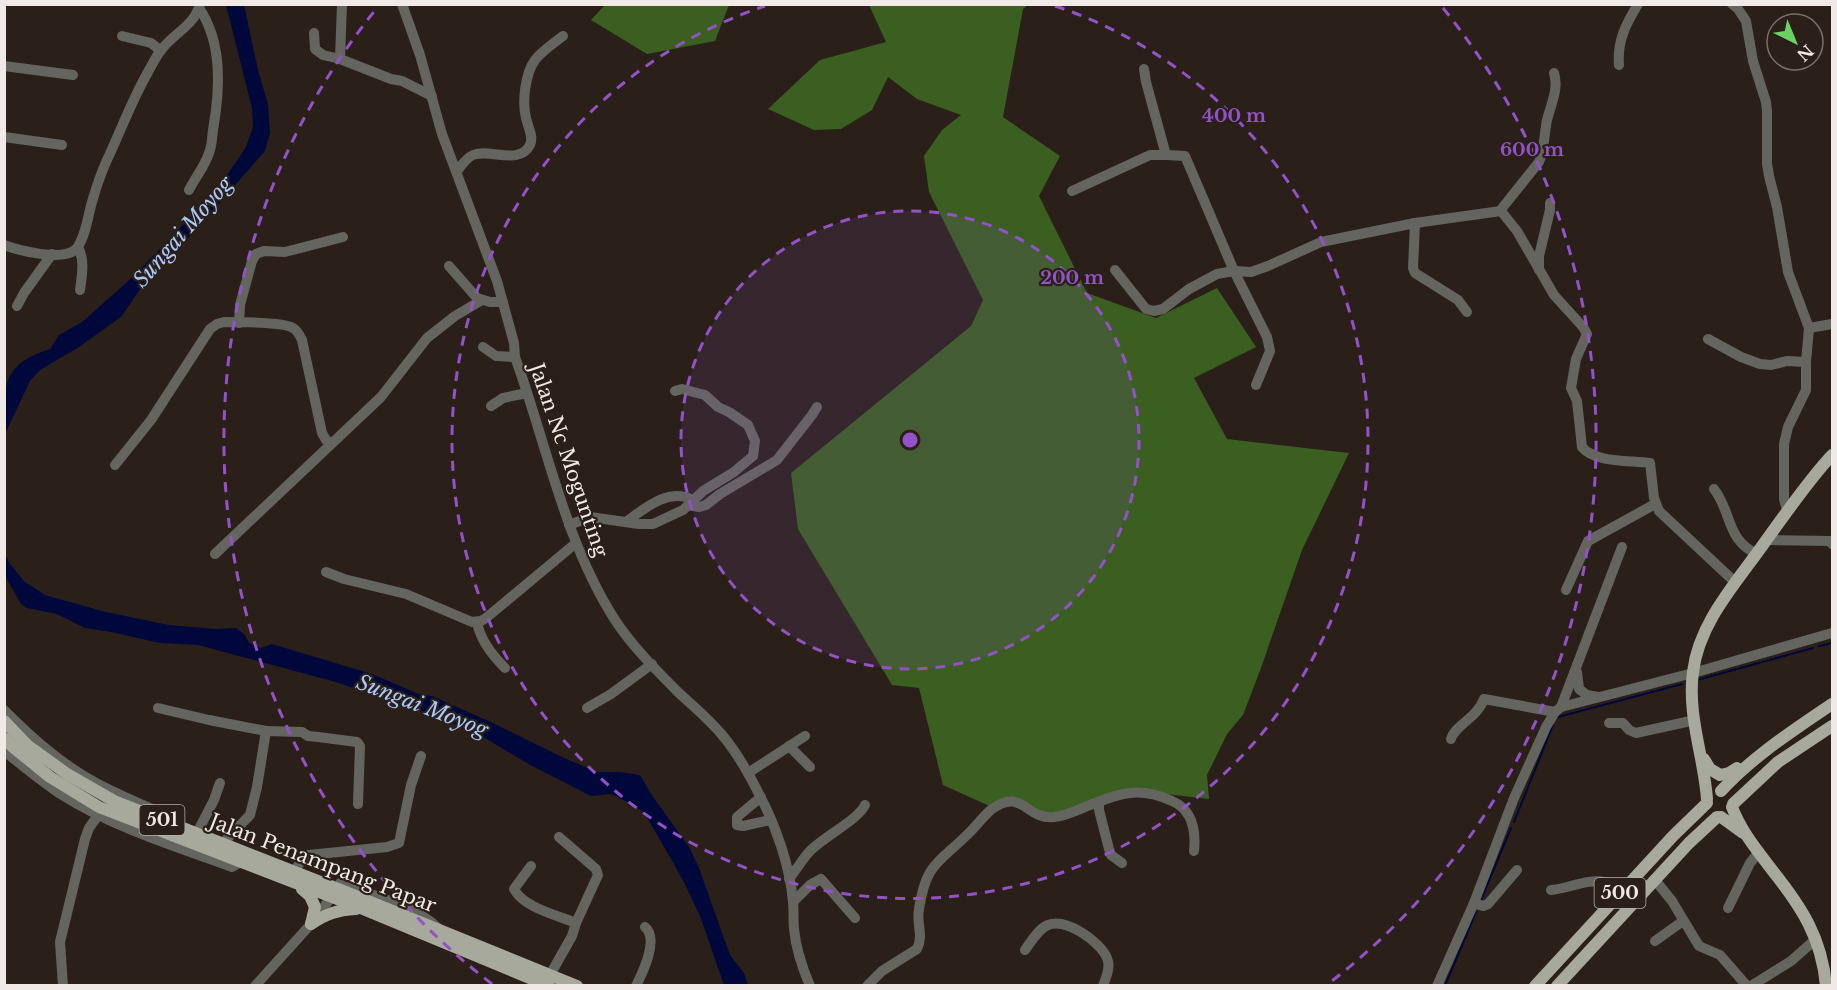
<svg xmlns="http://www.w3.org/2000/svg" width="1837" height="990" font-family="'Libre Baskerville',serif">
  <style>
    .forest { fill: #3a5f20 }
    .water { fill: #00083b }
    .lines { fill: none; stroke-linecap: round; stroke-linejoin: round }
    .stream { stroke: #00083b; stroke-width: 2 }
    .minor { stroke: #65655f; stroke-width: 10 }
    .major { stroke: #a8a99d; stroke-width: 12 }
    .ring { fill: none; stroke: #9352c7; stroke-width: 3; stroke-dasharray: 10 8 }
    .labels { text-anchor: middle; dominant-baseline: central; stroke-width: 4.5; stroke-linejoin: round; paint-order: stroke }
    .shield { fill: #2a2019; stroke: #b5ada8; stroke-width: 1.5 }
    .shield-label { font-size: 18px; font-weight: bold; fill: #f1e9e5 }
    .street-label { font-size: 20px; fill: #f1e9e5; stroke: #2a2019 }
    .water-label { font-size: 21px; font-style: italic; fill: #abc8fb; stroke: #2a2019 }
    .centre { fill: #9352c7; stroke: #2a2019; stroke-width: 3 }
    .ring-label { font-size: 18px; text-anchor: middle; font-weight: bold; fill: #9352c7; stroke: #2a2019; stroke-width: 4.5; stroke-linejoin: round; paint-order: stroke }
  </style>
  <rect width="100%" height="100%" fill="#2a2019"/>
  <g class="forest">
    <polygon points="605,5 605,4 729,5 715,41 647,54 591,20"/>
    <polygon points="869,5 1028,5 1023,9 1003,117 1060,156 1039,196 1087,293 1156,318 1217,288 1256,347 1194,378 1227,439 1349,453 1302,550 1261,668 1243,715 1227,734 1207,775 1209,799 1132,790 1062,812 1042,815 1013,802 996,809 943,785 919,688 892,685 798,529 791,473 971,326 983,300 929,192 924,156 942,130 961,115 917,99 888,77 872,110 841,129 814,130 768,109 820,60 886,42"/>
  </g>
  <g class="water">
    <path d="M 226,5 L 244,5 L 258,70 L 268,104 L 270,133 L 265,151 L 194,232 L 147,279 L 121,317 L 79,347 L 40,370 L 30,381 L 5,434 C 4,386 0,365 50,349 L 59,335 L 82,322 L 126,283 L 168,241 L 221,184 L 246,147 L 253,127 L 252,108 Z"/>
    <polygon points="4,553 10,564 24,581 45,595 106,612 169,625 216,629 236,628 245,635 249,643 261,648 272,644 372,674 421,695 432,696 493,723 562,757 597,772 620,772 640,775 651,794 689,847 699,868 730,955 744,973 748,985 724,985 700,916 684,882 644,812 633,805 611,794 591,796 532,766 475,732 397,702 332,681 198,645 160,643 111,632 85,628 57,614 27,608 21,604 5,576"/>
  </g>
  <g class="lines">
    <g class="stream">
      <polyline points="1819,646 1832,643"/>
      <polyline points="1697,680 1813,648"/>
      <polyline points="1558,717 1682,684"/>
      <polyline points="1514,822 1553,725"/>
      <polyline points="1481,900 1511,828"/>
      <polyline points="1445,986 1476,912"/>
    </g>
    <g class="minor">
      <path d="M 402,4 L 420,55 L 442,134 L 497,281 L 514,343 L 515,357 C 547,445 564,540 615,620 C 632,646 656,670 678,692 C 693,706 710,720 723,736 C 738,754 749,774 759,794 C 776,826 790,866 793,902 C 794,911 793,920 794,929 C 796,950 802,967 810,986"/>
      <polyline points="1732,4 1738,9 1746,21 1753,61 1766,102 1767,111 1767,164 1769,176 1777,207 1788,272 1809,328 1806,362 1806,390 1788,427 1784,444 1784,499 1787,510"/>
      <polyline points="314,33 315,49 323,55 340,59 391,79 402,81 432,96"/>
      <polyline points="122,36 151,43 160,50"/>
      <polyline points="340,59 342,4"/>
      <path d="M 1619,65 C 1617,41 1626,24 1638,4"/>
      <polyline points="4,66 73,75"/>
      <polyline points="1144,69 1146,82 1166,155 1185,156 1234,271 1267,337 1270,351 1256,385"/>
      <polyline points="4,137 62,145"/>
      <path d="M 457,171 C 462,165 466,158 473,155 C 490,148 519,166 530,145 C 534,137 528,127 526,118 C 522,102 525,74 535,60 C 541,52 555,42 563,36"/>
      <path d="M 189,190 C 195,178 205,166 209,153 C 212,146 212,138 213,130 C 220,90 223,43 199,8"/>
      <polyline points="1072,191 1150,155 1166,155"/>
      <path d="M 1501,211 L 1517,231 L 1554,295 L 1583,327 L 1587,334 L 1576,359 L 1571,388 L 1577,401 L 1582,447 C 1595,463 1630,460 1650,463 L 1654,498 L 1659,511 L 1736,583"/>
      <path d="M 1501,211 L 1503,207 L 1539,162 C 1545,148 1544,134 1547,120 C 1551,104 1559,89 1554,73"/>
      <polyline points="1415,223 1413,268 1415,273 1458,300 1467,312"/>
      <path d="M 4,245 C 20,251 61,261 75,250 C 85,241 88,215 92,202 C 96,188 101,173 107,160 C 121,130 132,100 148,72 C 152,65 156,56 162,49 C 174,33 195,25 200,4"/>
      <path d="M 78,247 C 85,260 82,275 80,290"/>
      <polyline points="449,266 477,298 490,302 503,302"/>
      <polyline points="1115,270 1146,309 1154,311 1163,309 1189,289 1217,274 1234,271 1251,272 1268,266 1321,242 1415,223 1501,211"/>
      <polyline points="1539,270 1539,256 1550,210 1550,203"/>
      <polyline points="17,306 24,293 52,254"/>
      <polyline points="239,323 240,305 252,261 256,254 264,251 285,252 343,237"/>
      <polyline points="1809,328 1832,324"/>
      <polyline points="1708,339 1741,357 1760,364 1771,365 1787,361 1806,362"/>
      <polyline points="483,347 496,356 515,357"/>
      <polyline points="491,406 503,398 527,393"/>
      <path d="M 115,465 L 151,420 L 210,329 L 217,324 L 224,322 C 236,322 285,322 293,328 C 298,331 300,336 302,340 L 322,433 L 326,440 L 332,443"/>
      <path d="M 1714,489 C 1732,512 1726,540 1757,554"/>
      <polyline points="689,505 699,507 706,505 720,494 777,460 812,415 817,407"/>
      <path d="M 626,522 C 645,508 669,487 693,500"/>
      <polyline points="569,525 590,517 639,524 653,524 683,510 703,491 734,472 753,456 755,441 748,425 729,412 718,407 705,395 682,389 675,391"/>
      <polyline points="1767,540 1830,541 1832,544"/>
      <polyline points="215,554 381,397 427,338 455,316 482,300"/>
      <polyline points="326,572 344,579 406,594 472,622 481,621 486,618 576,543"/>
      <polyline points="1566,590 1588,541 1655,504"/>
      <path d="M 477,622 C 480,640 492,655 505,668"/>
      <polyline points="1577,672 1579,689 1587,695 1598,697"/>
      <polyline points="1561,707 1622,547"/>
      <polyline points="158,708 209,720 266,731"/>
      <polyline points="587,708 611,694 652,664"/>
      <path d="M 4,710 C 32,738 61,764 96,783 C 122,797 150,808 177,820"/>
      <polyline points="1609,723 1623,723 1629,730 1636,733 1695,720"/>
      <path d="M 1451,739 C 1454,726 1477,718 1484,699 L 1555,712"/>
      <polyline points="789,746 810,767"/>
      <path d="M 4,751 C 22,765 40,780 59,793 C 112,827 174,846 232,867 L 239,863"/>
      <polyline points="748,773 805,736"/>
      <polyline points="761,797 737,817 737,825 743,826 770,820"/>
      <polyline points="1099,802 1099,810 1109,849 1111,855 1122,863"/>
      <polyline points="199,829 214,800 220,783"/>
      <polyline points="559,837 596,869 598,875 576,923"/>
      <polyline points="226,840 250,815 257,787 266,731 302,732 308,736 318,737 357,742 360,746 358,804"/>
      <path d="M 531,866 L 514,889 C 524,908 557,915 576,923 L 572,936 L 550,975"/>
      <polyline points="297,867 304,857 309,855 387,847 399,843 411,785 421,756"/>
      <path d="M 789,879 C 796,870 802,860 809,852 C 823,837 858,820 865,805"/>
      <polyline points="1655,880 1672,901 1699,946 1720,955 1747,986"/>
      <path d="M 340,883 C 370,895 414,905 437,927"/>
      <path d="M 1551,890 C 1567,889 1589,878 1604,882 C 1610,884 1615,889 1621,892"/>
      <polyline points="793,902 810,885 821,879 855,918"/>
      <polyline points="1474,903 1483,906 1488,904 1517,870"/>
      <polyline points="1728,908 1750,863 1759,852"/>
      <polyline points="1655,941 1683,921"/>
      <path d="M 1025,950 C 1031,942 1038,929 1048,925 C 1066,918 1100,941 1107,958 C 1111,967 1106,977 1103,986"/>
      <polyline points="63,986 60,942 85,839 89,828 99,814"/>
      <polyline points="255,986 311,924 336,891"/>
      <path d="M 636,986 C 643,972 659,939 645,927"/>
      <path d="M 867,986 L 882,971 L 917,949 C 924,936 916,923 919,909 C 926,864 937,864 967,835 C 976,827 983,816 992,809 C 1022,787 1026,820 1054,817 C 1065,816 1075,811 1085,807 C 1118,794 1138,785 1172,801 C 1193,810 1196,831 1194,851"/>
      <polyline points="1437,986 1474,903 1514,798 1546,727 1555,712 1561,707 1693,673 1832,633"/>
      <polyline points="1751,986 1791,961 1816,939"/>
    </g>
    <g class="major">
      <polyline points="4,721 27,745 67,774 114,801 341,890 577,986"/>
      <polyline points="4,738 13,747 50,777 99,807 363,909 549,986"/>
      <polyline points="1704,759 1710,769 1720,775 1729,773 1737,768"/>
      <path d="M 1721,791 C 1753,756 1794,730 1832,704"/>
      <path d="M 1707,799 C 1704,757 1687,715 1693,672 C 1699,622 1737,582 1765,542 C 1787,512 1807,482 1832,455"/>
      <polyline points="1733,804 1778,762 1832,726"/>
      <path d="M 1732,807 C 1741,831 1757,850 1772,870 C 1801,906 1822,938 1826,986"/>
      <polyline points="1721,817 1743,833"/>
      <polyline points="302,889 310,896 315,907 311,924"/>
      <path d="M 311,924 C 326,914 337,910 356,909"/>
      <polyline points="1535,986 1673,836 1707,803"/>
      <polyline points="1557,986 1689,843 1717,817"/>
    </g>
  </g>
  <circle cx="910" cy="440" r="229" fill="#9352c7" fill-opacity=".12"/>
  <g class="ring">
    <circle cx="910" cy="440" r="229"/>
    <path d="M1055 6A458 458 0 1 1 765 6"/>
    <path d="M492 984A686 686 0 0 1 377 8M1443 8A686 686 0 0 1 1328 984"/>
  </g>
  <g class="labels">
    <g class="shield">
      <rect x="139.5" y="805" width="45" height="30" rx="4.5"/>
      <rect x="1594.5" y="878" width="51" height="30" rx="4.5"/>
    </g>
    <g class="shield-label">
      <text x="162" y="820">501</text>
      <text x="1620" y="893">500</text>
    </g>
    <g class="street-label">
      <text transform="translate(569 460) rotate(71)">Jalan Nc Mogunting</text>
      <text transform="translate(323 863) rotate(21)">Jalan Penampang Papar</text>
    </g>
    <g class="water-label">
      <text transform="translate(183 232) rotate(-49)">Sungai Moyog</text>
      <text transform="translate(422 706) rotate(21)">Sungai Moyog</text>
    </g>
  </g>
  <circle cx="910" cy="440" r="9" class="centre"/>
  <g class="ring-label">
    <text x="1234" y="122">400 m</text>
    <text x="1532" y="156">600 m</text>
    <text x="1072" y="284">200 m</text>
  </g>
  <rect width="1837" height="990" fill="none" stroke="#f1e9e5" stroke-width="12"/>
  <g transform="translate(1795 42) rotate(137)"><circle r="28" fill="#2a2019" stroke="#7a706b" stroke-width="1.5"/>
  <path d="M0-4.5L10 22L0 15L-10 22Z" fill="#6ad363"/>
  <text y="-9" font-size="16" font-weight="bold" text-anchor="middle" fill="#f1e9e5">N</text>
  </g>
</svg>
